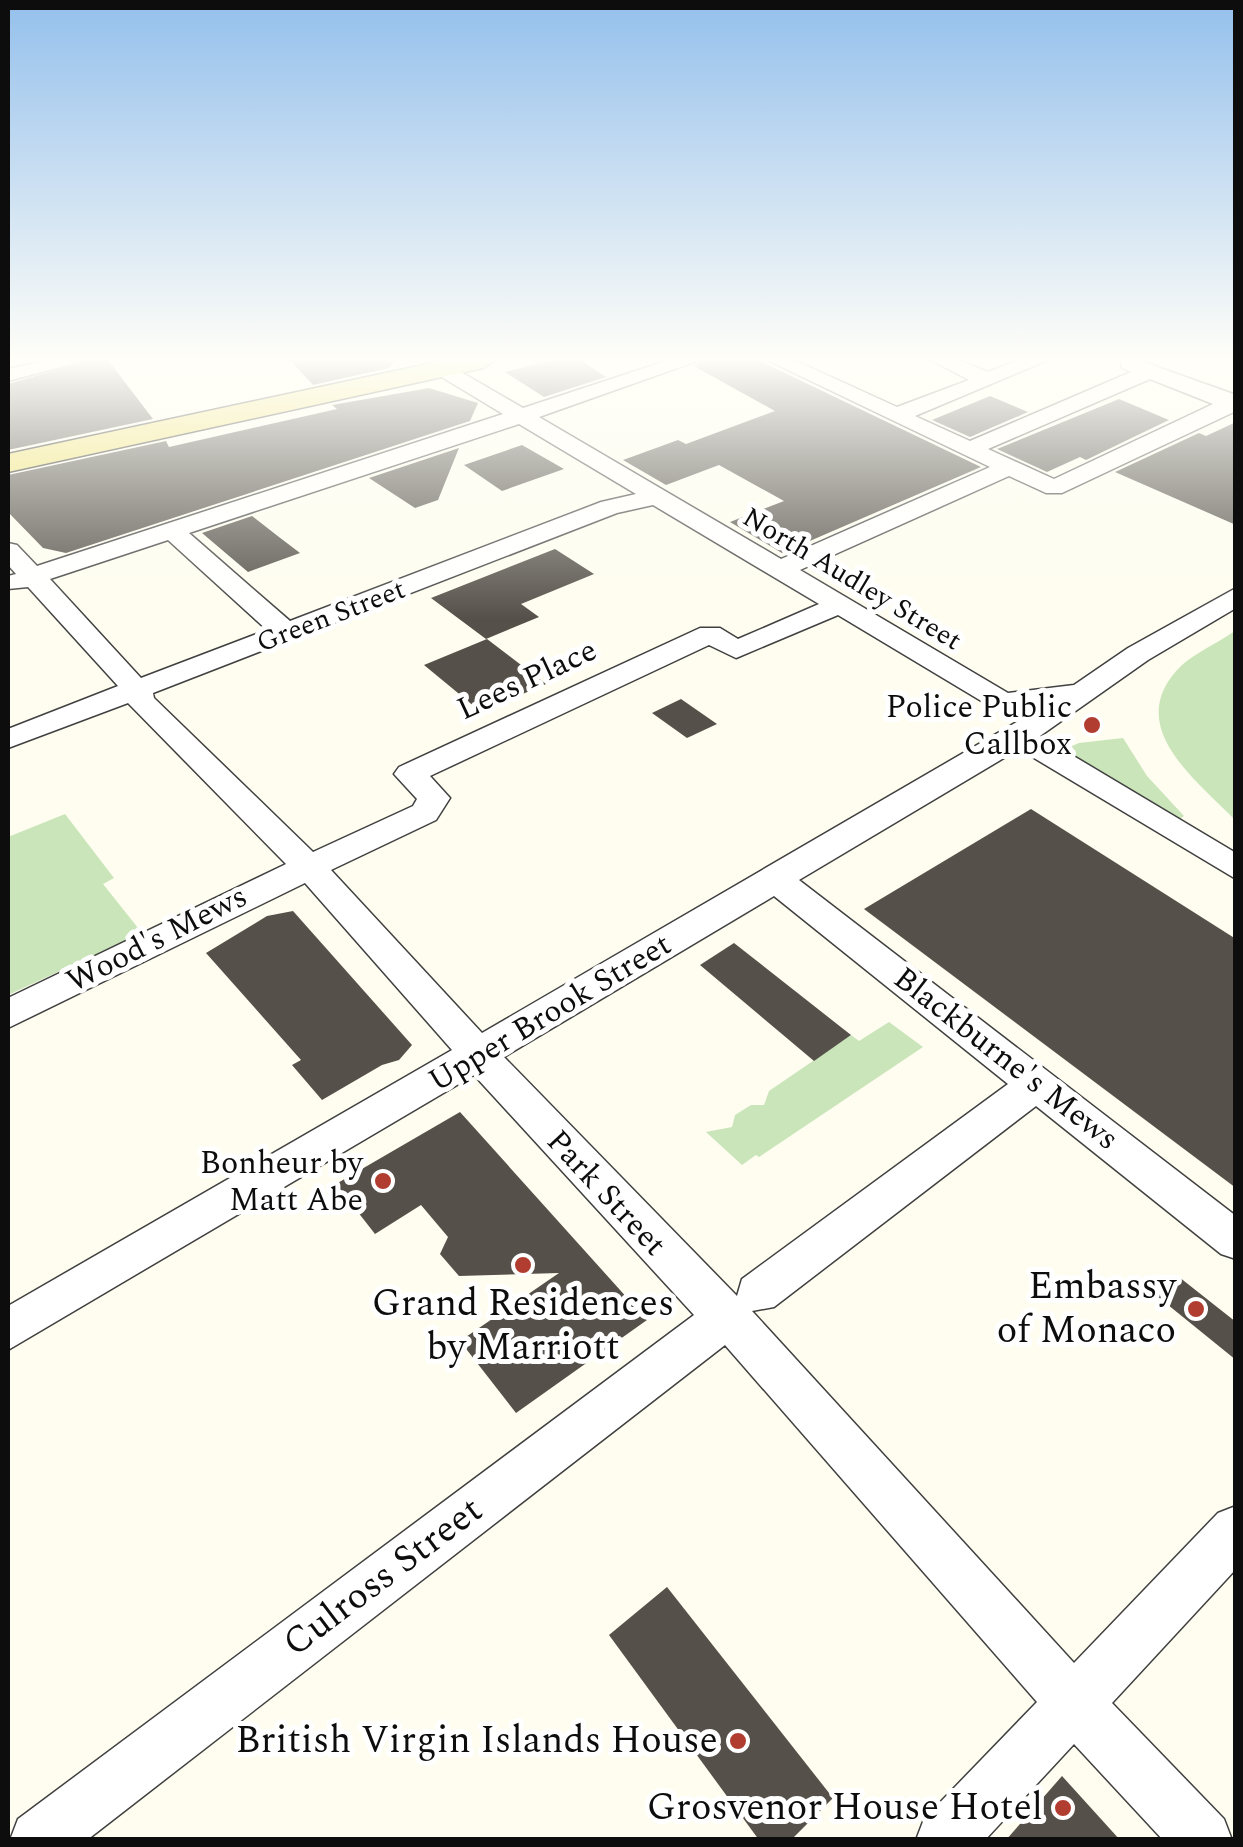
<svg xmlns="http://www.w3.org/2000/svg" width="1243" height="1847" font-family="Spectral,serif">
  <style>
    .green { fill: #cbe5bb }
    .building { fill: #55504a }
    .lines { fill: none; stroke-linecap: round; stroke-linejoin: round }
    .minor-casing { stroke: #404040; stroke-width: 3 }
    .major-casing { stroke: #1e1e1e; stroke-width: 3 }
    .minor { fill: #fff; fill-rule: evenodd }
    .major { fill: #ede06f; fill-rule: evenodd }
    .poi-dot { fill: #b13d31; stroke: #fff; stroke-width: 4 }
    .labels { text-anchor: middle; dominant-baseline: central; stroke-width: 10; stroke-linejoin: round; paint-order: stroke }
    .far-street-label { font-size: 28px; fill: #0d0d0d; stroke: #fff }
    .street-label { font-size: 32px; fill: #0d0d0d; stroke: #fff }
    .poi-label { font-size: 32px; fill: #0d0d0d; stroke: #fff; text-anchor: end }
    .near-poi-label { font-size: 38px; fill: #0d0d0d; stroke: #fff; text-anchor: end }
    .near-street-label { font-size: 38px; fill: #0d0d0d; stroke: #fff }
  </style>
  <rect width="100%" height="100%" fill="#fefdef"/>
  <g class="green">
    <path d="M 1235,631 L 1235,820 C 1194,778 1121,724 1182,665 C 1197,652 1219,642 1235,631 Z"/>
    <polygon points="1123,738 1147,776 1184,816 1178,820 1063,750 1079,743"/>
    <polygon points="65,814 114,878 103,884 142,933 8,995 8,837"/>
    <polygon points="889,1022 923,1047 759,1157 756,1155 742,1165 706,1132 732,1127 735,1115 751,1105 764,1105 769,1091 851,1035 859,1041"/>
  </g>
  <g class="building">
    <polygon points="91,360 108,360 153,419 8,450 8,384"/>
    <polygon points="290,360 395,360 389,368 313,385"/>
    <polygon points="580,360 606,377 544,397 505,372 553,360"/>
    <polygon points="704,360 758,360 981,467 782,553 730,522 784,501 719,465 666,485 623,460 678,440 686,444 775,411 694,366"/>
    <polygon points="429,388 478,403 470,421 66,553 43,548 8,512 8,475 166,441 169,447 337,409 332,405"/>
    <polygon points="990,396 1028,412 970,437 932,420"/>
    <polygon points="1119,399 1169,420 1086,460 1080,457 1047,472 997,449"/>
    <polygon points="1236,422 1236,525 1115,472 1199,433 1206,436"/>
    <polygon points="522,445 564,469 502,491 464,465"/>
    <polygon points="459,448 438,500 415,508 369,478"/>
    <polygon points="252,516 279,537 300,553 248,572 202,533"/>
    <polygon points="555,549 594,574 521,604 539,617 486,639 431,598"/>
    <polygon points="487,639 546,684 481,712 424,665"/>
    <polygon points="681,699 717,724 687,738 652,713"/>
    <polygon points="1031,809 1236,939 1236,1188 864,909"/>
    <polygon points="293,911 412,1045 399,1060 382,1065 322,1100 292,1065 301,1060 206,953 267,916"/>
    <polygon points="734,943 851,1035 814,1061 700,965"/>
    <polygon points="460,1112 647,1320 516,1413 460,1341 559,1273 459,1276 440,1254 448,1237 421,1205 375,1234 336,1184"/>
    <polygon points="1179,1277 1236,1322 1236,1360 1157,1296"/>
    <polygon points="667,1587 833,1798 791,1840 759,1840 609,1635"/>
    <polygon points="1062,1776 1120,1840 1006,1840"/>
  </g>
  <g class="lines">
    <g class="minor-casing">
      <g id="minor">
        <polygon points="48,360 87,360 8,381 8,369"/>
        <path d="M 669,360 L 700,360 L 539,417 L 781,559 L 990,467 L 767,360 L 794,360 L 897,407 L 969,380 L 931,360 L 959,360 L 988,372 L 1019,360 L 1048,360 L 915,416 L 970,441 L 1131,372 L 1122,368 L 1121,360 L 1138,360 L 1236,395 L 1236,411 L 1062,493 L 1046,493 L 1009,476 L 800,570 L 1008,693 L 1074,685 L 1128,648 L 1236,588 L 1236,608 L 1148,660 L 1040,736 L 1236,853 L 1236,879 L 1019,749 L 799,880 L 1236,1216 L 1236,1259 L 1221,1254 L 1036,1106 L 774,1307 L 752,1311 L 1074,1663 L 1218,1513 L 1236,1506 L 1236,1569 L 1112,1703 L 1224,1819 L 1232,1840 L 1163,1840 L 1074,1744 L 985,1840 L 916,1840 L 924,1819 L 1037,1702 L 725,1345 L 87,1840 L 10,1840 L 18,1819 L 694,1315 L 474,1075 L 8,1350 L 8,1306 L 452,1050 L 305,883 L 8,1028 L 8,998 L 286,864 L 128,703 L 8,748 L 8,729 L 118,686 L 28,587 L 8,589 L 8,576 L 16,574 L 8,565 L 8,543 L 17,545 L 37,566 L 503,414 L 435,373 L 435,365 L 449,365 L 523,408 ZM 1150,379 L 1213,404 L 1054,479 L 988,449 ZM 519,424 L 636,494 L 601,502 L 290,621 L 189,533 ZM 653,505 L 819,604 L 738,639 L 720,628 L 700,628 L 399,767 L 394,774 L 417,799 L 413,806 L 313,852 L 154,698 L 153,693 L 617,513 ZM 168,540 L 267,630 L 141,678 L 50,579 ZM 838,615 L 993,708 L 1044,706 L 482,1033 L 331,870 L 436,820 L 450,798 L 430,776 L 709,645 L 736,658 ZM 774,896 L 1008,1084 L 742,1279 L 737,1296 L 504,1057 Z"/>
      </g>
    </g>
    <g class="major-casing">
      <polygon id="major" points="446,360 496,360 483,368 8,472 8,454"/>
    </g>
    <use href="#minor" class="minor"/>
    <use href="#major" class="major"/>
  </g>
  <linearGradient id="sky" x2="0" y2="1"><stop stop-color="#94c0ec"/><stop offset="0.58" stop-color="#fffef8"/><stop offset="1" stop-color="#fffef8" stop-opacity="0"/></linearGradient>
  <rect width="1243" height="619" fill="url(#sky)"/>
  <g class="poi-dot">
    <circle cx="1092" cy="725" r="10"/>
    <circle cx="383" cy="1181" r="10"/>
    <circle cx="523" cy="1265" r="10"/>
    <circle cx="1196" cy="1309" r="10"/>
    <circle cx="738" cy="1741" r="10"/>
    <circle cx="1063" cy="1808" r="10"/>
  </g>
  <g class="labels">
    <g class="far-street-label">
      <text transform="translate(852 579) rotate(31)">North Audley Street</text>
      <text transform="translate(331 616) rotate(-21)">Green Street</text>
    </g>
    <g class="street-label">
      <text transform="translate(527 680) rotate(-25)">Lees Place</text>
      <text transform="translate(157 939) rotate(-27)">Wood's Mews</text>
      <text transform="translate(550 1013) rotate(-31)">Upper Brook Street</text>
      <text transform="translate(1006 1059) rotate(38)">Blackburne's Mews</text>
      <text transform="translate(606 1193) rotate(47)">Park Street</text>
    </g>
    <g class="poi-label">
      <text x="1072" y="707">Police Public<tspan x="1072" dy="37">Callbox</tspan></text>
      <text x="363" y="1163">Bonheur by<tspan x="363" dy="37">Matt Abe</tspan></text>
    </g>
    <g class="near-poi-label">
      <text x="1176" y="1287">Embassy<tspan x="1176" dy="44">of Monaco</tspan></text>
      <text x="523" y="1304" text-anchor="middle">Grand Residences<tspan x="523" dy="44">by Marriott</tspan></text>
      <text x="718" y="1741">British Virgin Islands House</text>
      <text x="1043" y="1808">Grosvenor House Hotel</text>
    </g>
    <g class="near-street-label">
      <text transform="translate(383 1577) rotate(-37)">Culross Street</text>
    </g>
  </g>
  <rect width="1243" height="1847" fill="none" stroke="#0d0d0d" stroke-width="20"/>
</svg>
